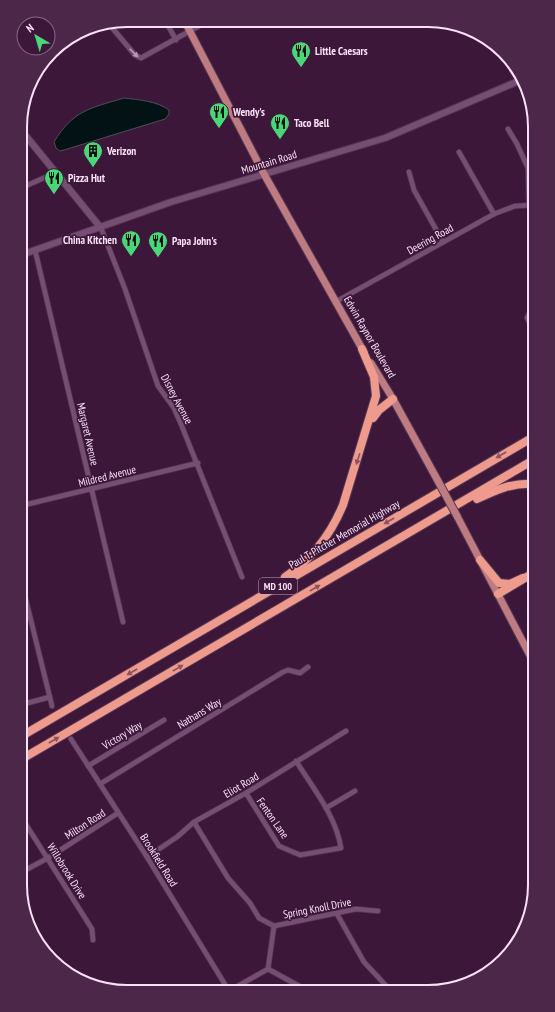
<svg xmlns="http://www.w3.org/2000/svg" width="555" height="1012" font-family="'PT Sans Narrow',sans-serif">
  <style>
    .water { fill: #021215; stroke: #4c5058 }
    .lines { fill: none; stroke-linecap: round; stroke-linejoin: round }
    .street-casing { stroke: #563753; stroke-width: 6 }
    .secondary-casing { stroke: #563753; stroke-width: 8 }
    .primary-casing { stroke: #563753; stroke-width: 9 }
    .highway-casing { stroke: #563753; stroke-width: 10 }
    .street { stroke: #774e73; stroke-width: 4.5 }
    .secondary { stroke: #774e73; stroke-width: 6 }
    .primary { stroke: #be7c82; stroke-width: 7 }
    .highway { stroke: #ee9a8c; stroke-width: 8 }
    .primary-bridge-casing { stroke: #563753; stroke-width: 9; stroke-linecap: butt }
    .primary-bridge { stroke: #be7c82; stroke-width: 7 }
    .oneway { fill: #b898b4 }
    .oneway2 { fill: #8d525f }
    .labels { text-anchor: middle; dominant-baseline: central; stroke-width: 3.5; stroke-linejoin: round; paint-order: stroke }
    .shield { fill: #3d173a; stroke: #c1a4be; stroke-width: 1 }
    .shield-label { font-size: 10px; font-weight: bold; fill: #fae1f6 }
    .poi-label { font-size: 11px; font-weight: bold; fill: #fae1f6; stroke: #3d173a; text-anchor: start }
    .street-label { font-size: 11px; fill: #fae1f6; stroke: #3d173a }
    .rim { fill: none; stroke: #fae1f6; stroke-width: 2 }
  </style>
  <rect width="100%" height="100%" fill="#3d173a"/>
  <path class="water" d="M 124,98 C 139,100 157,101 169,110 L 169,114 L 165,119 L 64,150 L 60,151 L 56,148 L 54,142 C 73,110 91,108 124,98 Z"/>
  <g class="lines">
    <g class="street-casing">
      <g id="street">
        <polyline points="165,20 176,40"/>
        <polyline points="114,23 112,27 114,30 135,55 141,58 208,21"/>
        <polyline points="508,129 517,144 528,168 529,204"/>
        <polyline points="459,152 494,214"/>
        <polyline points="409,172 414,190 443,242"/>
        <polyline points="21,188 55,173"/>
        <polyline points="101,228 125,289 158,386 174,408 181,424 242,577"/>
        <polyline points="35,250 123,622"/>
        <polyline points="337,301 494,214 515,206 535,205"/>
        <polyline points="535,332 527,318 535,302"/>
        <polyline points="20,506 198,463"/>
        <polyline points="20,576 52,706"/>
        <polyline points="529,653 535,650"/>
        <polyline points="20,705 50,697"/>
        <polyline points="71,739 147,857 229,991"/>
        <polyline points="88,766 164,720"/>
        <polyline points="100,784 283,672 288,670 300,673 308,667"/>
        <path d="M 246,793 L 279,846 L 300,855 L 341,848 C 336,816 313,788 296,761"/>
        <polyline points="326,808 355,791"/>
        <polyline points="20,815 92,929 93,940"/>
        <polyline points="194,822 228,878 250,903 259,918 274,926 356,909 378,911"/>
        <polyline points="147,857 177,837 194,822 246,793 346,731"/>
        <polyline points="20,873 48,858 118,813"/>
        <polyline points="337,914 364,962 392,992"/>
        <polyline points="268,969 274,926"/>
        <polyline points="229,991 268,969 310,992"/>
      </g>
    </g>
    <g class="secondary-casing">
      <g id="secondary">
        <polyline points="21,130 101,228"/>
        <polyline points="21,255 171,202 385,138 521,80"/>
      </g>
    </g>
    <g class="primary-casing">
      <g id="primary">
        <polyline points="184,20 264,174 364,352"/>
        <polyline points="371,363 393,399 438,481"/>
        <polyline points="457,516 535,665"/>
      </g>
    </g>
    <g class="highway-casing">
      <g id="highway">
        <polyline points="373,418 379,410 393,399"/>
        <path d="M 477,499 C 496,490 513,482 535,484"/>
        <polyline points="480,560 499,583 510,584 523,578"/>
        <path d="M 285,577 C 312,559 331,534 343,505 L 376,396 L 374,377 L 362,349"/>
        <polyline points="498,594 535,572"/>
        <polyline points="20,737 535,436"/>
        <polyline points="20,760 535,459"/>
      </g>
    </g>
    <use href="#street" class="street"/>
    <use href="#secondary" class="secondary"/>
    <use href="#primary" class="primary"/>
    <use href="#highway" class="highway"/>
    <g class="primary-bridge-casing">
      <polyline id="primary-bridge" points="438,481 457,516"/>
    </g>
    <use href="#primary-bridge" class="primary-bridge"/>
  </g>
  <defs><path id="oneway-solid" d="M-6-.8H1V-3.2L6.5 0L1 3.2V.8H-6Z"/></defs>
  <use class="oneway" href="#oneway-solid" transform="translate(134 53) rotate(45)"/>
  <g class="oneway2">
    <use href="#oneway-solid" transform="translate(501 455) rotate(150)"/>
    <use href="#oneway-solid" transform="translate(358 459) rotate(108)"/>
    <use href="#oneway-solid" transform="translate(389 521) rotate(150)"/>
    <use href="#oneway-solid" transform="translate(315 588) rotate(-30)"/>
    <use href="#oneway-solid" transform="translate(178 668) rotate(-30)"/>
    <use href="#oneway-solid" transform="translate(132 672) rotate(150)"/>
    <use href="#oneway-solid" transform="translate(54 740) rotate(-30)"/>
  </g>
  <defs>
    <g id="restaurant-pin" transform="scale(1)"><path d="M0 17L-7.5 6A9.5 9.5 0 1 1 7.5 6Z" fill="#49d778" stroke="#3d173a"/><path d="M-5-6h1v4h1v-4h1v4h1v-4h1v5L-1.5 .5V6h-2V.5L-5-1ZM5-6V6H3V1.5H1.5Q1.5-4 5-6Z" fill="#111"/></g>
    <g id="building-pin" transform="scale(1)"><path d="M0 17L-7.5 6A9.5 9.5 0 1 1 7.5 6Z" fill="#49d778" stroke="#3d173a"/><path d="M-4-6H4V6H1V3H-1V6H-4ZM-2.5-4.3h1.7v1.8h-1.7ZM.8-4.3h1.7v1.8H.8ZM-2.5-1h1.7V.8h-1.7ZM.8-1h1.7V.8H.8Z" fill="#111"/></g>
  </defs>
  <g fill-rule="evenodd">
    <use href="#restaurant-pin" x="301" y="51"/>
    <use href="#restaurant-pin" x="219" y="112"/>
    <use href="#restaurant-pin" x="280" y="123"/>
    <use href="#building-pin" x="93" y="151"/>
    <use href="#restaurant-pin" x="54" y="178"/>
    <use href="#restaurant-pin" x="131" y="240"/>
    <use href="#restaurant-pin" x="158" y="241"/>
  </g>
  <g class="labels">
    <rect class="shield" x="259" y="578" width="38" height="16" rx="3"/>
    <g class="shield-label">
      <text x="278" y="586">MD 100</text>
    </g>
    <g class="poi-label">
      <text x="315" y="51">Little Caesars</text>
      <text x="233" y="112">Wendy's</text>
      <text x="294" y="123">Taco Bell</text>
      <text x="107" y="151">Verizon</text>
      <text x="68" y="178">Pizza Hut</text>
      <text x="117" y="240" text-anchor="end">China Kitchen</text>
      <text x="172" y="241">Papa John's</text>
    </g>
    <g class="street-label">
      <text transform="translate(269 162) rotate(-17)">Mountain Road</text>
      <text transform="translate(430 239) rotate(-29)">Deering Road</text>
      <text transform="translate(370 337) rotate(60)">Edwin Raynor Boulevard</text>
      <text transform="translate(177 399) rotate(62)">Disney Avenue</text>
      <text transform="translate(88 434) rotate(77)">Margaret Avenue</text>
      <text transform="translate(107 476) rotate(-14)">Mildred Avenue</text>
      <text transform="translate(344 534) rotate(-30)">Paul T. Pitcher Memorial Highway</text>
      <text transform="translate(199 713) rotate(-31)">Nathans Way</text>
      <text transform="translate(122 735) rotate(-31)">Victory Way</text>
      <text transform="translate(241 785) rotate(-31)">Eliot Road</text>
      <text transform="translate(273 818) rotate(55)">Fenton Lane</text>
      <text transform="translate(85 824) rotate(-33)">Milton Road</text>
      <text transform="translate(159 860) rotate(58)">Brookfield Road</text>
      <text transform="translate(67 871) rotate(58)">Willobrook Drive</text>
      <text transform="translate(317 908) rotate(-11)">Spring Knoll Drive</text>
    </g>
  </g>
  <path d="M0 0H555V1012H0ZM127 27H428A100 100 0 0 1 528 127V885A100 100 0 0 1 428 985H127A100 100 0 0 1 27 885V127A100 100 0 0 1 127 27Z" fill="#4c2749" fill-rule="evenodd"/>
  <path class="rim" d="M127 27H428A100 100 0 0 1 528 127V885A100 100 0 0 1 428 985H127A100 100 0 0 1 27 885V127A100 100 0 0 1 127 27Z"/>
  <g transform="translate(36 36) rotate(322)"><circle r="19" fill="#3d173a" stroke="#896885"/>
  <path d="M0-3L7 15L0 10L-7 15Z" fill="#49d778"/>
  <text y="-6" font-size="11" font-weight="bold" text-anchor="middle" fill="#fae1f6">N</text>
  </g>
</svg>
